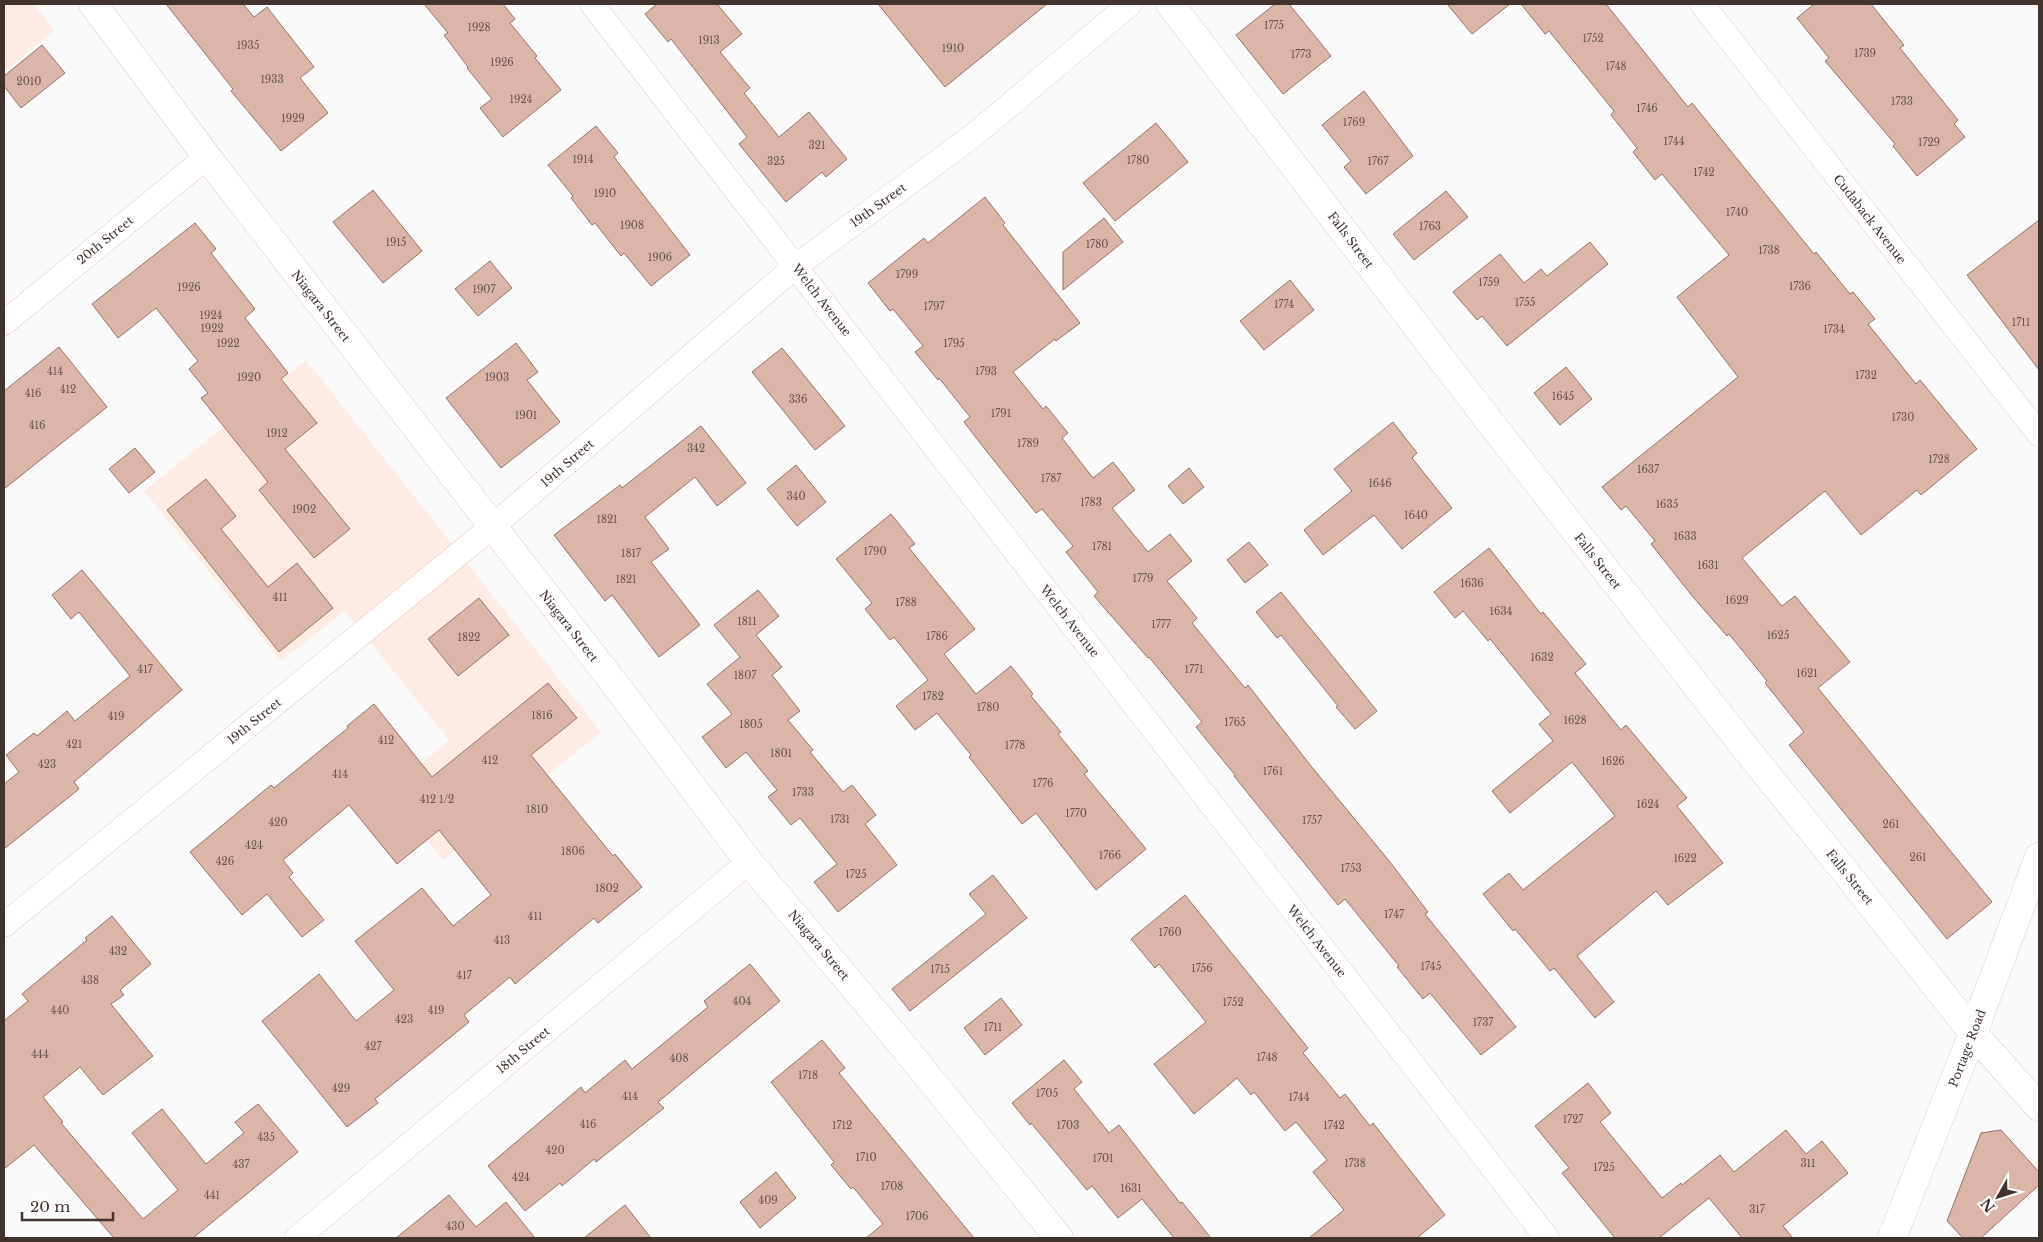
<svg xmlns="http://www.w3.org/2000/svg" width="2043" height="1242" font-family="'Libre Baskerville',serif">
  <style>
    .built { fill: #feebe4 }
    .building { fill: #dab5a8; stroke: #967467 }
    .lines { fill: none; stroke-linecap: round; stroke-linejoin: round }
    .minor-casing { stroke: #eac4b7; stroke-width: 25 }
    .tertiary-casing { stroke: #eac4b7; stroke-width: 29 }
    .minor { stroke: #fff; stroke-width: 24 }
    .tertiary { stroke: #fff; stroke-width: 28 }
    .labels { text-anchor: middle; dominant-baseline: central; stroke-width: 4.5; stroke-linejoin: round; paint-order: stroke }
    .number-label { font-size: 10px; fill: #68544c }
    .street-label { font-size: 12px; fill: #42332e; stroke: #fff }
  </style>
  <rect width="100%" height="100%" fill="#fafafa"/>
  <g class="built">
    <polygon points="4,4 34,4 54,31 4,72"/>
    <polygon points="306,360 601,732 443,860 389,791 449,740 345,611 281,661 144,491"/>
  </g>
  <g class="building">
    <polygon points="166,4 243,4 254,17 267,7 314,67 300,78 328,113 281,151 231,91 233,89"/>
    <polygon points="424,4 503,4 515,19 510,23 537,56 535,58 561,90 503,137 480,108 492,99 467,68 468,67 444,35 448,33"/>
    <polygon points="657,4 717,4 742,34 720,52 750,88 744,93 779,137 809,112 847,159 826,177 822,172 786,202 739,144 747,137 671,39 668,42 645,14"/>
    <polygon points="878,4 1047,4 945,87"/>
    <polygon points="1275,4 1289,4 1331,56 1283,94 1236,35"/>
    <polygon points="1447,4 1510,4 1472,34"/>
    <polygon points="1521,4 1606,4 1688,107 1692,103 1814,254 1816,252 1850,294 1853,292 1875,319 1868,324 1916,384 1920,380 1977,449 1921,495 1917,490 1861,535 1825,491 1742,558 1782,606 1795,596 1850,662 1818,688 1992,902 1947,939 1789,745 1804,732 1765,683 1767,681 1729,634 1727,636 1693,597 1651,544 1655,541 1626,506 1621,510 1602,487 1738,377 1677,297 1729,255 1662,174 1655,180 1633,152 1637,148 1611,115 1614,111 1549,31 1545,34"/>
    <polygon points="1814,4 1871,4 1904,45 1900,48 1958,120 1954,124 1965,137 1917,176 1893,146 1895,144 1825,61 1829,58 1797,18"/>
    <polygon points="42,45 65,73 21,108 4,86 4,76"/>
    <polygon points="1364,91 1413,156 1366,194 1344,167 1351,161 1322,125"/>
    <polygon points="1156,123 1188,162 1115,221 1083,183"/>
    <polygon points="596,126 618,153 614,157 690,255 651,286 624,253 621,256 595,223 592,225 571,198 573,196 548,165"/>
    <polygon points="373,190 422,251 383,283 333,222"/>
    <polygon points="1446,191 1468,217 1414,260 1393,234"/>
    <polygon points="985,197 1005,223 1003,225 1080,323 1056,341 1055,339 1013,372 1043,409 1046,406 1068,433 1062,438 1093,478 1113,462 1135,490 1112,508 1148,552 1170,534 1192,561 1167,581 1197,618 1192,623 1245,688 1248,685 1311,766 1390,862 1428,912 1425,914 1516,1027 1481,1055 1430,993 1423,999 1397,967 1399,966 1345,899 1338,905 1234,776 1235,775 1196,727 1202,722 1149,657 1148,658 1094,596 1098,592 1066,552 1073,546 1042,509 1036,513 988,453 964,422 970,417 939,378 938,380 915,352 923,346 893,309 890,311 868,283 924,238 928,243"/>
    <polygon points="1104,218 1123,242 1063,290 1063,252"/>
    <polygon points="2039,220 2039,370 1967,275"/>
    <polygon points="195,223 216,249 211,253 255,309 245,318 288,373 281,379 317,423 285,449 350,529 314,558 259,490 268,482 201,398 208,393 189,369 198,361 156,308 118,338 92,304"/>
    <polygon points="1590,242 1608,264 1507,346 1482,316 1477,320 1453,292 1500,254 1524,283 1541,269 1547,276"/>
    <polygon points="490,261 512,288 478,316 455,289"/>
    <polygon points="1290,280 1314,310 1264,350 1240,321"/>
    <polygon points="516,343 538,372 527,380 560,422 501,468 446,398"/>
    <polygon points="59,347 107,407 4,489 4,391"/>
    <polygon points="782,348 845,426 815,450 752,372"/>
    <polygon points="1566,367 1592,399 1560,425 1534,393"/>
    <polygon points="1393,422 1417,453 1412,458 1452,508 1402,549 1374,515 1323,555 1304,530 1352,491 1334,469"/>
    <polygon points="701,426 746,483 717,506 695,477 645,517 669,549 651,562 700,625 659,657 612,595 605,601 554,535 620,485 622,488"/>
    <polygon points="135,448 155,472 129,493 109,469"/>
    <polygon points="796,465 826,502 797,526 767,489"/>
    <polygon points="1189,468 1204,487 1183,504 1168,486"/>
    <polygon points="206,479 236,516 221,529 268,587 297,563 333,608 279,652 167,510"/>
    <polygon points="891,514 915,544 909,548 975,629 944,654 976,694 1011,666 1033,694 1031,696 1061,732 1058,734 1088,771 1084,774 1146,849 1096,890 1036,813 1022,824 969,757 971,755 937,713 915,730 896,706 928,680 894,637 890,640 865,609 872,603 836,559"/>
    <polygon points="1249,542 1268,565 1245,583 1227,560"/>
    <polygon points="1489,548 1541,614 1543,612 1586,664 1575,673 1621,730 1626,725 1687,798 1677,806 1723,863 1668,905 1656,891 1577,956 1614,1002 1595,1018 1554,968 1550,971 1515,929 1513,931 1483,894 1509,873 1523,890 1615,816 1572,762 1510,813 1492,791 1553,741 1539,724 1551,714 1490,639 1488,641 1463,611 1455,618 1434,592"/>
    <polygon points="82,570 182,690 74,782 79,789 4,849 4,784 19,772 6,755 34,733 37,736 67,711 75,721 130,676 79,612 71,619 52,595"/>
    <polygon points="758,590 779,616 756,635 782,667 772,675 800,711 788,720 813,750 810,752 843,792 852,785 876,815 865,824 897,865 838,912 814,882 837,864 800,818 791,825 768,797 777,790 746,752 726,768 702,737 732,714 707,684 740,657 714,625"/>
    <polygon points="1281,592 1377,711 1355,729 1336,707 1338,706 1281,635 1277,638 1256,612"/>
    <polygon points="479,598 509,635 458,676 428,639"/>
    <polygon points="548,683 577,718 531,755 613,856 615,854 642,887 598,923 594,918 515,984 510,977 464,1015 469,1022 375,1099 378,1103 347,1127 262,1021 319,974 356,1021 394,990 355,941 422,888 453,926 491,895 439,830 397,864 349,805 283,860 293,873 289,877 324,920 302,937 267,894 242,915 190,852 271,785 274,788 348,728 347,726 374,704 432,777"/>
    <polygon points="993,875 1027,918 910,1011 892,989 986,914 969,894"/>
    <polygon points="1185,895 1308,1048 1303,1053 1340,1098 1345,1094 1370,1126 1373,1123 1445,1215 1417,1238 1309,1238 1344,1210 1313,1172 1327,1160 1296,1122 1285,1131 1254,1092 1251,1095 1237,1078 1194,1114 1154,1064 1206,1022 1159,964 1155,968 1131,939"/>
    <polygon points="112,916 151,964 120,990 124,995 111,1004 153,1056 103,1095 80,1067 43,1097 63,1122 61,1123 143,1219 178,1190 132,1133 162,1109 206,1164 244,1133 235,1122 258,1104 298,1152 193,1238 114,1238 34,1145 4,1169 4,1021 28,1001 22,994 87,940 85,938"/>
    <polygon points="750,964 780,1001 658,1102 664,1108 596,1162 594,1159 562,1186 560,1183 525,1211 488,1166 581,1087 585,1093 625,1060 632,1069 708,1007 704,1001"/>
    <polygon points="1001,998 1022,1025 985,1055 964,1028"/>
    <polygon points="822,1040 845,1068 839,1073 974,1238 866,1238 883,1224 853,1187 851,1189 831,1165 834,1162 771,1082"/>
    <polygon points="1064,1060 1082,1082 1074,1089 1109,1133 1119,1125 1180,1203 1182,1202 1211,1238 1174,1238 1142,1199 1118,1218 1092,1186 1087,1190 1031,1123 1030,1125 1012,1103"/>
    <polygon points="1588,1083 1611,1113 1600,1122 1662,1198 1681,1183 1682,1185 1720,1155 1734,1172 1786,1130 1806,1154 1822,1141 1848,1173 1783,1226 1793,1238 1742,1238 1709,1198 1659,1238 1615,1238 1562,1173 1569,1168 1535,1126"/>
    <polygon points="2001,1130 2039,1172 2039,1185 1981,1238 1963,1238 1947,1221 1981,1133"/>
    <polygon points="776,1172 796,1198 760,1228 740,1202"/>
    <polygon points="449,1195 476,1227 506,1202 535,1238 396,1238"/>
    <polygon points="625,1205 651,1238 584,1238"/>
  </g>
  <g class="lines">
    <g class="minor-casing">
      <g id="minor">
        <polyline points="592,4 1547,1238"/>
        <polyline points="1702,4 2039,434"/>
        <polyline points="4,323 207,157"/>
        <polyline points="4,925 492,527 796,266 974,135 1130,4"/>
        <polyline points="297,1238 749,862"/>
      </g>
    </g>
    <g class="tertiary-casing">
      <g id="tertiary">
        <polyline points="93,4 207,157 624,696 749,862 899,1041 1059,1238"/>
        <polyline points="1170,4 1486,417 1750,754 1839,864 1973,1033 2039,1107"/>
        <polyline points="1892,1238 1973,1033 2039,857"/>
      </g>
    </g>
    <use href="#minor" class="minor"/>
    <use href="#tertiary" class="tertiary"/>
  </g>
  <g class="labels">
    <g class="number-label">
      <text x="1274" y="25">1775</text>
      <text x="479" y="27">1928</text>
      <text x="1593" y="38">1752</text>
      <text x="709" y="40">1913</text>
      <text x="248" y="45">1935</text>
      <text x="953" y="48">1910</text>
      <text x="1865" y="53">1739</text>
      <text x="1301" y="54">1773</text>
      <text x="502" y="62">1926</text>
      <text x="1616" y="66">1748</text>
      <text x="272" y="79">1933</text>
      <text x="29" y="81">2010</text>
      <text x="521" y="99">1924</text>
      <text x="1902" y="101">1733</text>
      <text x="1647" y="108">1746</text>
      <text x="293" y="118">1929</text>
      <text x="1354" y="122">1769</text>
      <text x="1674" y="141">1744</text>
      <text x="1929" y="142">1729</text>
      <text x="817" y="145">321</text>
      <text x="583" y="159">1914</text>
      <text x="1138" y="160">1780</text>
      <text x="776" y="161">325</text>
      <text x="1378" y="161">1767</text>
      <text x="1704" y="172">1742</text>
      <text x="605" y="193">1910</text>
      <text x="1737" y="212">1740</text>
      <text x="632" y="225">1908</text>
      <text x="1430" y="226">1763</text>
      <text x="396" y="242">1915</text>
      <text x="1097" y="244">1780</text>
      <text x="1769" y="250">1738</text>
      <text x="660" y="257">1906</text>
      <text x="907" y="274">1799</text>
      <text x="1489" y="282">1759</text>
      <text x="1800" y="286">1736</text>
      <text x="189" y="287">1926</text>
      <text x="484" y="289">1907</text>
      <text x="1525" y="302">1755</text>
      <text x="1284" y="304">1774</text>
      <text x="934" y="306">1797</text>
      <text x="211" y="315">1924</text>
      <text x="2021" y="322">1711</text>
      <text x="212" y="328">1922</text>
      <text x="1834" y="329">1734</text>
      <text x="228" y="343">1922</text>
      <text x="954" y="343">1795</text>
      <text x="55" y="371">414</text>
      <text x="986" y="371">1793</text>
      <text x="1866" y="375">1732</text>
      <text x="249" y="377">1920</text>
      <text x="497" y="377">1903</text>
      <text x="68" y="389">412</text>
      <text x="33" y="393">416</text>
      <text x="1563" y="396">1645</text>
      <text x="798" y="399">336</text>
      <text x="1001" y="413">1791</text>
      <text x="526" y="415">1901</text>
      <text x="1903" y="417">1730</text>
      <text x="37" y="425">416</text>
      <text x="277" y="433">1912</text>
      <text x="1028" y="443">1789</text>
      <text x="696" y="448">342</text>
      <text x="1939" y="459">1728</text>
      <text x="1648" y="469">1637</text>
      <text x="1051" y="478">1787</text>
      <text x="1380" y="483">1646</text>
      <text x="796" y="496">340</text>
      <text x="1091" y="502">1783</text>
      <text x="1667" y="504">1635</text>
      <text x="304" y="509">1902</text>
      <text x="1416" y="515">1640</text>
      <text x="607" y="519">1821</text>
      <text x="1685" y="536">1633</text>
      <text x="1102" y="546">1781</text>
      <text x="875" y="551">1790</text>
      <text x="631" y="553">1817</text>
      <text x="1708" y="565">1631</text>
      <text x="1143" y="578">1779</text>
      <text x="626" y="579">1821</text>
      <text x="1472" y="583">1636</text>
      <text x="280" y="597">411</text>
      <text x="1737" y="600">1629</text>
      <text x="906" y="602">1788</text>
      <text x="1501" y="611">1634</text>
      <text x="747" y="621">1811</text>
      <text x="1161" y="624">1777</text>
      <text x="1778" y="635">1625</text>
      <text x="937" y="636">1786</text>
      <text x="469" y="637">1822</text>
      <text x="1542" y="657">1632</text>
      <text x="145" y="669">417</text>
      <text x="1194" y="669">1771</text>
      <text x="1807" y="673">1621</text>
      <text x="745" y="675">1807</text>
      <text x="933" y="696">1782</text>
      <text x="988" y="707">1780</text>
      <text x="542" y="715">1816</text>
      <text x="116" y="716">419</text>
      <text x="1575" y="720">1628</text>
      <text x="1235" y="722">1765</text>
      <text x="751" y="724">1805</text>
      <text x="386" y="740">412</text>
      <text x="74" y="744">421</text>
      <text x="1015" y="745">1778</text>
      <text x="781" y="753">1801</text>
      <text x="490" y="760">412</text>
      <text x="1613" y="761">1626</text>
      <text x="47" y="764">423</text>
      <text x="1273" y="771">1761</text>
      <text x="340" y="774">414</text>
      <text x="1043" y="783">1776</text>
      <text x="803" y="792">1733</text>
      <text x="437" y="799">412 1/2</text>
      <text x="1648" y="804">1624</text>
      <text x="537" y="809">1810</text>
      <text x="1076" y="813">1770</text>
      <text x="840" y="819">1731</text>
      <text x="1312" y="820">1757</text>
      <text x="278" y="822">420</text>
      <text x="1891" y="824">261</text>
      <text x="254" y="845">424</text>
      <text x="573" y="851">1806</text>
      <text x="1110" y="855">1766</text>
      <text x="1918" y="857">261</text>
      <text x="1685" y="858">1622</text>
      <text x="225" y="861">426</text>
      <text x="1351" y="868">1753</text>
      <text x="856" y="874">1725</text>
      <text x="607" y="888">1802</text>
      <text x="1394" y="914">1747</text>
      <text x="535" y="916">411</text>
      <text x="1170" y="932">1760</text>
      <text x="502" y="940">413</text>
      <text x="118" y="951">432</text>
      <text x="1431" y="966">1745</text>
      <text x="1202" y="968">1756</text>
      <text x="940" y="969">1715</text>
      <text x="464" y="975">417</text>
      <text x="90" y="980">438</text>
      <text x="742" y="1001">404</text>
      <text x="1233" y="1002">1752</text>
      <text x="60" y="1010">440</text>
      <text x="436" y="1010">419</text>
      <text x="404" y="1019">423</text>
      <text x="1483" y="1022">1737</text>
      <text x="993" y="1027">1711</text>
      <text x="373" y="1046">427</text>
      <text x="40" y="1054">444</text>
      <text x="1267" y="1057">1748</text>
      <text x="679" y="1058">408</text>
      <text x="808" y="1075">1718</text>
      <text x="341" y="1088">429</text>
      <text x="1047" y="1093">1705</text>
      <text x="630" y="1096">414</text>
      <text x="1299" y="1097">1744</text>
      <text x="1573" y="1119">1727</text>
      <text x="588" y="1124">416</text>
      <text x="842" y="1125">1712</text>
      <text x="1068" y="1125">1703</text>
      <text x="1334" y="1125">1742</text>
      <text x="266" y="1137">435</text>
      <text x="555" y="1150">420</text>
      <text x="866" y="1157">1710</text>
      <text x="1103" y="1158">1701</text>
      <text x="1355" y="1163">1738</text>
      <text x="1808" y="1163">311</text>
      <text x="241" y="1164">437</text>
      <text x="1604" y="1167">1725</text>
      <text x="521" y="1177">424</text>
      <text x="892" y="1186">1708</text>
      <text x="1131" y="1188">1631</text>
      <text x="212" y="1195">441</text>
      <text x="768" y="1200">409</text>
      <text x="1757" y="1209">317</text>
      <text x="917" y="1216">1706</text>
      <text x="455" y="1226">430</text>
    </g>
    <g class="street-label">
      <text transform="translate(878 205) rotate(-36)">19th Street</text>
      <text transform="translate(1870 219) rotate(52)">Cudaback Avenue</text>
      <text transform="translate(105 240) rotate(-39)">20th Street</text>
      <text transform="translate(1351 240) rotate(53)">Falls Street</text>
      <text transform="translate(822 300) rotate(52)">Welch Avenue</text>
      <text transform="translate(321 306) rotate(52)">Niagara Street</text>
      <text transform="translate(567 463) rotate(-41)">19th Street</text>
      <text transform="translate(1598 561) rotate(52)">Falls Street</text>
      <text transform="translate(1070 621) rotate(52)">Welch Avenue</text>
      <text transform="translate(569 626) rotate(52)">Niagara Street</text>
      <text transform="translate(254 721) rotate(-39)">19th Street</text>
      <text transform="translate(1850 877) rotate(51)">Falls Street</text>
      <text transform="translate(1317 941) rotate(52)">Welch Avenue</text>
      <text transform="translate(819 945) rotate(50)">Niagara Street</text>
      <text transform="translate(1967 1048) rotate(-69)">Portage Road</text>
      <text transform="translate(523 1050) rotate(-40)">18th Street</text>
    </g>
  </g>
  <rect width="2043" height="1242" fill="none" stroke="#42332e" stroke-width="10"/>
  <g transform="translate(1998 1197) rotate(231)" stroke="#ffffff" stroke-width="4" paint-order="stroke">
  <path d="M0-4L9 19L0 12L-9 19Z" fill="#42332e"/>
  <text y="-8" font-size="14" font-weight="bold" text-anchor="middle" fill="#42332e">N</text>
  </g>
  <path d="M22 1212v8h91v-8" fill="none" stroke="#42332e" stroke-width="2.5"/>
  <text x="30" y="1212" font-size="15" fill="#42332e" stroke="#ffffff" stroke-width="4" paint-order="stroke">20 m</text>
</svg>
